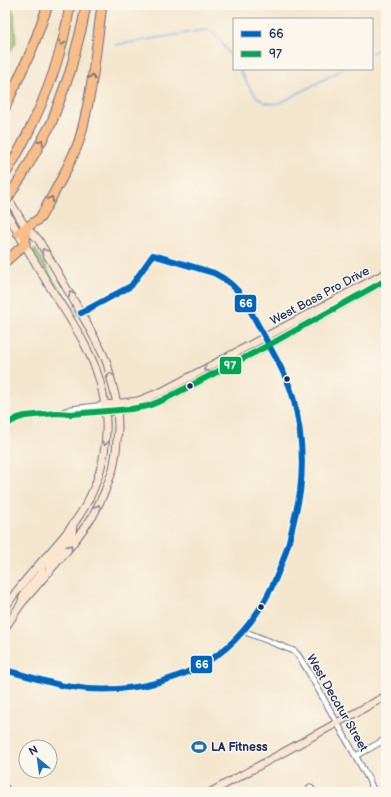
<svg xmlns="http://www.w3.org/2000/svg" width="391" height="797" font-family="'Balsamiq Sans',sans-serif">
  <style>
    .green { fill: #9dc16b; stroke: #5c7864 }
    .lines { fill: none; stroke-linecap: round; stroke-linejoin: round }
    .stream { stroke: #86b5f0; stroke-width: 1.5 }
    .street-casing { stroke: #676f85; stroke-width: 7 }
    .secondary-casing { stroke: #676f85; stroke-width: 9 }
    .highway-casing { stroke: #676f85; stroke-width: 11 }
    .street { stroke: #fff; stroke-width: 5 }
    .secondary { stroke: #fce5cf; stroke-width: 7 }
    .highway { stroke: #f8bd88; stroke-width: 9 }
    .highway-bridge-casing { stroke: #676f85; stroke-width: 11; stroke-linecap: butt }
    .highway-bridge { stroke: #f8bd88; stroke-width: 9 }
    .bus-1-casing { stroke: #fbf7ec; stroke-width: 9 }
    .bus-2-casing { stroke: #fbf7ec; stroke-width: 9 }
    .bus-1 { stroke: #0065bd; stroke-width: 6 }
    .bus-2 { stroke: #00a651; stroke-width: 6 }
    .oneway { stroke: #7e6f71 }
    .oneway2 { stroke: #8c8a96 }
    .bus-dot { fill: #1b2f5e; stroke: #fbf7ec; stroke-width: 1.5 }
    .labels { text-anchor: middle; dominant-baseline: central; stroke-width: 3; stroke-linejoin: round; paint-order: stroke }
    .street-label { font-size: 12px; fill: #1b2f5e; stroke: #fbf7ec }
    .poi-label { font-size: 12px; font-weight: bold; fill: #1b2f5e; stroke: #fbf7ec; text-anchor: start }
    .line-badge { stroke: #fbf7ec; stroke-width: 1.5 }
    .badge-label { font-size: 11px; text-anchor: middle; font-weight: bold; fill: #fff }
  </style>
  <rect width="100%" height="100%" fill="#fbf7ec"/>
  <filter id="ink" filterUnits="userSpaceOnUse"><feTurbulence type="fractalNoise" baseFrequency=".025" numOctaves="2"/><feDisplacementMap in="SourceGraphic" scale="8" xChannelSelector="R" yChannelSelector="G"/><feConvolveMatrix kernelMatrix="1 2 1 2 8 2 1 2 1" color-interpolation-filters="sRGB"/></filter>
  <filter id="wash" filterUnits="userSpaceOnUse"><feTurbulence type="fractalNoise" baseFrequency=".012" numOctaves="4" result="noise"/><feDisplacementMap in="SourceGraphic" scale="16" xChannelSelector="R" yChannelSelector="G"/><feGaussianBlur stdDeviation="0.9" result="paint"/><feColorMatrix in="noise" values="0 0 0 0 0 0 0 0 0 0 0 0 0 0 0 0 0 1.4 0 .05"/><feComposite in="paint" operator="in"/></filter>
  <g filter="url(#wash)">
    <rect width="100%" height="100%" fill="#f4e6cd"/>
    <g class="green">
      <polygon points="5,5 10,5 14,13 16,42 5,60"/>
      <polygon points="35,248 54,280 66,295 72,303 78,315 74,318 33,251"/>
    </g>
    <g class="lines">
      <g class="stream">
        <polyline points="115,45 205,30 210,31 217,36 234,61"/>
        <polyline points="372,53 386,45"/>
        <path d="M 239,69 C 249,86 258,110 282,102 L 343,69"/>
      </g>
    </g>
  </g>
  <g filter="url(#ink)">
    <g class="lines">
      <g class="street-casing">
        <g id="street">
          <polyline points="62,412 71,409 105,405"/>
          <polyline points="5,425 18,418 25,416 57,413 71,414 106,412"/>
          <polyline points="243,631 294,651 298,655 307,669 369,780 374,792"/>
          <path d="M 5,670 C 25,675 45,682 65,686 C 127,697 201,681 243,631 C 265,606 280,573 289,541 C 293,525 297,509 300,492 C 304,461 301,427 293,397 C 290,384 283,372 277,360 C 266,339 255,319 243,298 C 236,287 226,279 214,273 L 153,255 L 131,286 L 81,313"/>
          <polyline points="356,756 386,739"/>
          <polyline points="310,787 314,792"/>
        </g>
      </g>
      <g class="secondary-casing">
        <g id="secondary">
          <polyline points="5,193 26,228 38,239 81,313 100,348 107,363 117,403 118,428 116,452 113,469 105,491 93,516 70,547 21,604 5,628"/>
          <path d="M 5,210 C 19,235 33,259 48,284 C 61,305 76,326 87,349 C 113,400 113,458 84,508 C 62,545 27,572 5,608"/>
          <polyline points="105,405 138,401 161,392 386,273"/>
          <path d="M 106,412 C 127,410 144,407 163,400 L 269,345 L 386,280"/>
          <polyline points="50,571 48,564 72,534 73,524"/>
          <polyline points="22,600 25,592 42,572 42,567 41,563"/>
          <polyline points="5,788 7,792"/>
          <polyline points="211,792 386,696"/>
        </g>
      </g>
      <g class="highway-casing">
        <g id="highway">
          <polyline points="5,108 32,49 48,5"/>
          <path d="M 5,174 C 13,163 19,151 25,139 C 46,98 63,51 70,5"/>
          <polyline points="22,176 51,124 70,72 82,26 86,5"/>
          <path d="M 18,233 L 36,221 L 40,218 C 54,193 69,168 79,141 C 84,125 87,109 90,93 C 95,64 98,34 102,5"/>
          <polyline points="5,262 25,244 26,228"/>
        </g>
      </g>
      <use href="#street" class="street"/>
      <use href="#secondary" class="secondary"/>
      <use href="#highway" class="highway"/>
      <g class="highway-bridge-casing">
        <polyline id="highway-bridge" points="5,202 22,176"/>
      </g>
      <use href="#highway-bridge" class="highway-bridge"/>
      <g class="bus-1-casing">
        <path id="bus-1" d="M 5,670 C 25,675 45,682 65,686 C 127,697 201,681 243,631 C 265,606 280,573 289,541 C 293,525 297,509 300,492 C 304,461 301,427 293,397 C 290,384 283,372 277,360 C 266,339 255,319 243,298 C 236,287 226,279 214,273 L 153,255 L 131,286 L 81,313"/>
      </g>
      <g class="bus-2-casing">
        <polyline id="bus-2" points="5,425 18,418 25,416 57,413 71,414 131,409 148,406 163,400 269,345 386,280"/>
      </g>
      <use href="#bus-1" class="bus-1"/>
      <use href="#bus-2" class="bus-2"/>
    </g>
    <defs><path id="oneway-chevron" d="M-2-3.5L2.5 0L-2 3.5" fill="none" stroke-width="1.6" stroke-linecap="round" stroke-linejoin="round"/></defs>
    <g class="oneway">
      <use href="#oneway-chevron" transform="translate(62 43) rotate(105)"/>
      <use href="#oneway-chevron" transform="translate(92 77) rotate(-81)"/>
      <use href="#oneway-chevron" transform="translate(41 142) rotate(-60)"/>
      <use href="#oneway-chevron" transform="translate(51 199) rotate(-60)"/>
    </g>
    <g class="oneway2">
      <use href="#oneway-chevron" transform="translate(44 251) rotate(-120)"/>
      <use href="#oneway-chevron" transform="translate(71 294) rotate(-121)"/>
      <use href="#oneway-chevron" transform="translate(206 369) rotate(152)"/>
      <use href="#oneway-chevron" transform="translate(110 375) rotate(-106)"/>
      <use href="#oneway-chevron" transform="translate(105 443) rotate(96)"/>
      <use href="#oneway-chevron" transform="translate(98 507) rotate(-64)"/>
      <use href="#oneway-chevron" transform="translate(70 547) rotate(-52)"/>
    </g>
  </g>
  <defs>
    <g id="stadium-bare" transform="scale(1.2)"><path d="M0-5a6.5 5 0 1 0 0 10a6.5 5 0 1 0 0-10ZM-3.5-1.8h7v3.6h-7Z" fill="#1f6fb2" stroke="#fbf7ec" stroke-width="2.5" paint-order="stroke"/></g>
  </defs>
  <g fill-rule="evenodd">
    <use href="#stadium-bare" x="199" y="747"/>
  </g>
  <g class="bus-dot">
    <circle cx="287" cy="379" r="3.5"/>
    <circle cx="190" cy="386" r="3.5"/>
    <circle cx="261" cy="607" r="3.5"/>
  </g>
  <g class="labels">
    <g class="street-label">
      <text transform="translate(320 296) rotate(-28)">West Bass Pro Drive</text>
      <text transform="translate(337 703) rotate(60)">West Decatur Street</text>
    </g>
    <g class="poi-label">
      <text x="211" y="747">LA Fitness</text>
    </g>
  </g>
  <g class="line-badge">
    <rect x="234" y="294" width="23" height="19" rx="4" fill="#0065bd"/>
    <rect x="219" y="356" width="23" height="19" rx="4" fill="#00a651"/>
    <rect x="190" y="655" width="23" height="19" rx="4" fill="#0065bd"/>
  </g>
  <g class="badge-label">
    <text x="246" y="307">66</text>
    <text x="230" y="369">97</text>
    <text x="202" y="668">66</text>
  </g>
  <rect width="391" height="797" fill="none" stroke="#fbf7ec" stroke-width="20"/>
  <rect x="233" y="18" width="140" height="52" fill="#fbf7ec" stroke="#a1a7b3"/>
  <rect x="241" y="31" width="20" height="6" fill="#0065bd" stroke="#a1a7b3"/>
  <text x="269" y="38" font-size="12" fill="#1b2f5e">66</text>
  <rect x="241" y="51" width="20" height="6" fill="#00a651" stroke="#a1a7b3"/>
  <text x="269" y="58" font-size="12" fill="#1b2f5e">97</text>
  <g transform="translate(38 759) rotate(331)"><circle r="19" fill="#fbf7ec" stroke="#a1a7b3"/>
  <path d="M0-3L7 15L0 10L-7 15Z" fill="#1f6fb2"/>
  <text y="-6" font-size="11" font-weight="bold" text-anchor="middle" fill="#1b2f5e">N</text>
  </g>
</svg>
